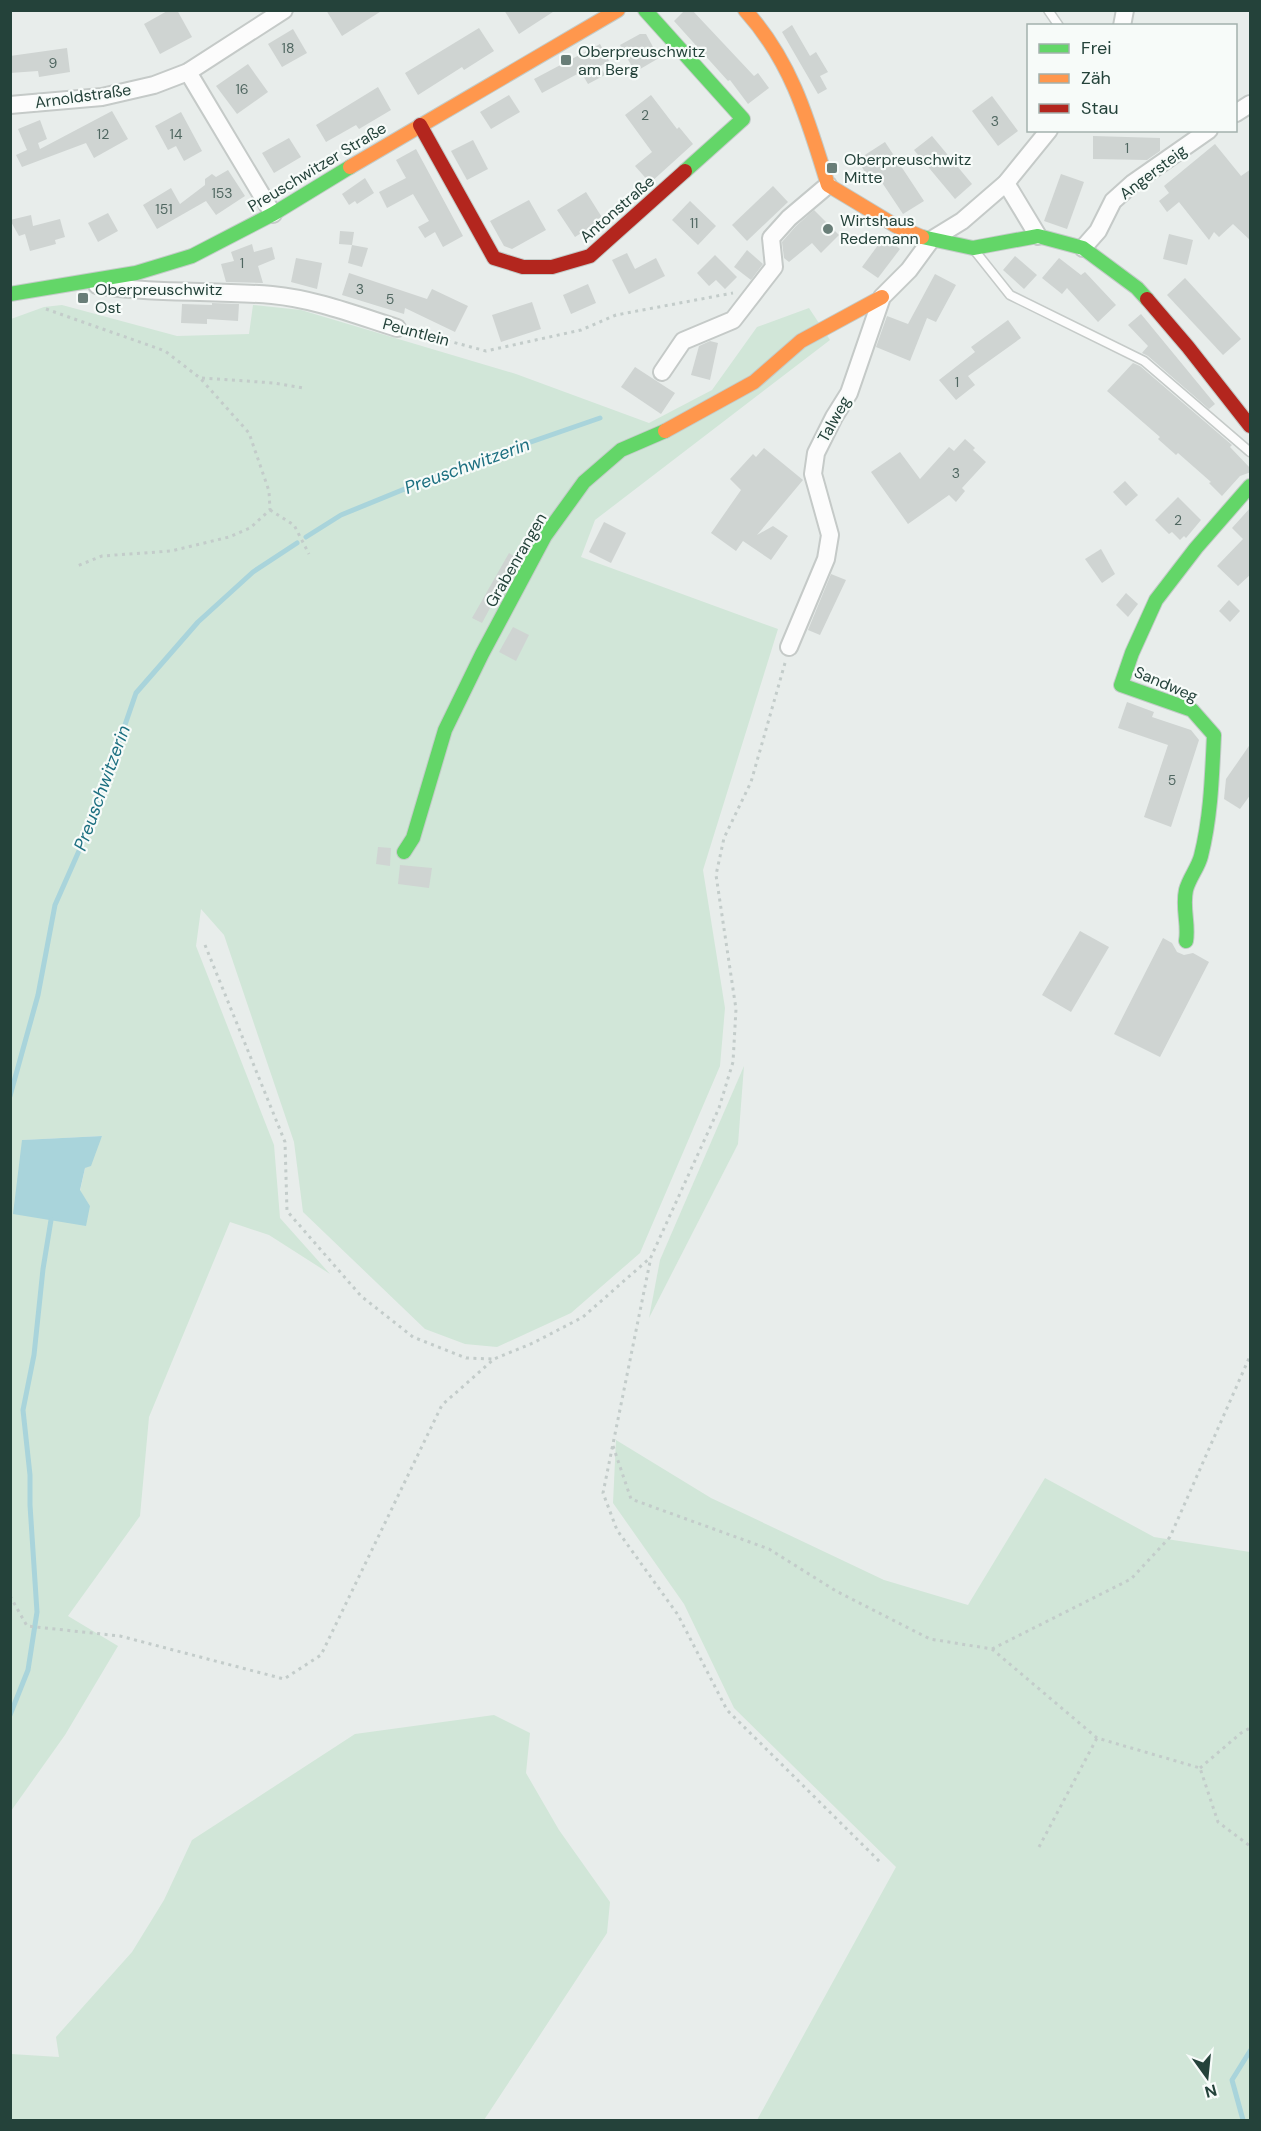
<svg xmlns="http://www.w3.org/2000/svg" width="1261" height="2131" font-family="'DM Sans',sans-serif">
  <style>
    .green { fill: #d1e6d8; fill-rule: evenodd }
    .water { fill: #a9d4db }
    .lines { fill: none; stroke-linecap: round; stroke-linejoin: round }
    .stream { stroke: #a9d4db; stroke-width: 5 }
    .building { fill: #cfd4d2 }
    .lane-casing { stroke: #c5cac8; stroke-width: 11 }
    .street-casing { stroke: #c5cac8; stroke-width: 20 }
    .fast-casing { stroke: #c3cbc8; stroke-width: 16 }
    .slow-casing { stroke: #c3cbc8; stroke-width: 16 }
    .jam-casing { stroke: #c3cbc8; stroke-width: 16 }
    .path { stroke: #c3ccca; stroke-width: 3; stroke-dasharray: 3 4.5; stroke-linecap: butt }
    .lane { stroke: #fcfcfc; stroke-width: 8 }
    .street { stroke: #fcfcfc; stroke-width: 16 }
    .fast { stroke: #63d668; stroke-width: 14 }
    .slow { stroke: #ff974d; stroke-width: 14 }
    .jam { stroke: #b3261e; stroke-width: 14 }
    .poi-dot { fill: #697e78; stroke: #f7fbf9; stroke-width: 2 }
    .labels { text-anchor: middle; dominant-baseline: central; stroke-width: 4.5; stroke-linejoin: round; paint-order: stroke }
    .number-label { font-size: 14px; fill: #506761 }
    .poi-label { font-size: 16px; fill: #24423a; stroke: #f7fbf9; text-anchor: start }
    .street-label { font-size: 16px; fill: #24423a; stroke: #f7fbf9 }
    .water-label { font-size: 18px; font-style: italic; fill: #1c6f80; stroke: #f7fbf9 }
  </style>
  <rect width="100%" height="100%" fill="#e8edeb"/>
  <g class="green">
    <path d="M 62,305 L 177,336 L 249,334 L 253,305 L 301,310 L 516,374 L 649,423 L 712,390 L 757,327 L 809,308 L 830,340 L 595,520 L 581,557 L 778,629 L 703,870 L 725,1008 L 720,1066 L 640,1253 L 571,1313 L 497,1347 L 465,1344 L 425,1329 L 303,1212 L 294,1142 L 224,935 L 201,909 L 196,946 L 274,1145 L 280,1218 L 330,1274 L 269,1235 L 230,1222 L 149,1417 L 140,1516 L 68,1616 L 118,1646 L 65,1735 L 11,1811 L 11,319 L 44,307 ZM 102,1136 L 85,1168 L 80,1191 L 90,1206 L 22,1140 Z"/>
    <polygon points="744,1066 738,1144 649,1318 660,1260"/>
    <polygon points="616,1440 711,1498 884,1580 968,1605 1045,1478 1154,1537 1250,1552 1250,2120 757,2120 896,1867 734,1708 684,1604 613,1503"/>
    <polygon points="494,1715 530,1733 526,1773 559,1830 610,1902 607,1933 484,2120 11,2120 11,2054 59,2057 56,2037 132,1952 164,1900 192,1840 355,1734"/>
  </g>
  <polygon class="water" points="102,1136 91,1166 85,1168 80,1190 90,1206 86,1226 13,1214 22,1140"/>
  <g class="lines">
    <g class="stream">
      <polyline points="306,537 341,515 456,468 600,418"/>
      <polyline points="10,1096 38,995 55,905 90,826 136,693 198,622 253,572 297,543"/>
      <polyline points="10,1715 28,1670 37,1612 30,1505 30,1475 23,1410 34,1355 43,1269 51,1220"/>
      <polyline points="1243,2120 1232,2080 1250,2051"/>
    </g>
  </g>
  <g class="building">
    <polygon points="169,10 177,10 192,37 160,54 144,24"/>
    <polygon points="326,10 383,10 342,36"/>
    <polygon points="504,10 556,10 519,34"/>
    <polygon points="685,10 692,10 754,76 758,73 769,88 748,104 730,80 728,81 674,21"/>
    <polygon points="792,25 810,56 816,52 828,72 820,76 827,89 818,94 782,32"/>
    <polygon points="479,28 494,51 464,70 462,67 418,95 405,73"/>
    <polygon points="293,29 307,53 282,67 268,44"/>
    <polygon points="640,34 646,34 659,58 635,72 620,45"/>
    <polygon points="600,44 609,61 600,66 605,75 588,84 581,72 542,93 534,79"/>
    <polygon points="67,48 70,72 39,77 38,71 10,73 10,56"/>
    <polygon points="248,64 268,92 237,114 216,86"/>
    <polygon points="378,87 391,110 359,129 356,125 326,142 316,125"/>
    <polygon points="509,95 520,112 491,129 480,112"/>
    <polygon points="651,95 677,129 679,127 693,144 650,183 635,166 652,152 625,115"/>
    <polygon points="992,96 1018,131 998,146 972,111"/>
    <polygon points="112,111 128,139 94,158 86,143 22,167 16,155 27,150 18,129 40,120 47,139 38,143 40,149"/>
    <polygon points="181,112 202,151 184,161 176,146 168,150 155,126"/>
    <polygon points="932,136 972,184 955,199 914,150"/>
    <polygon points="1093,136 1160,138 1160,151 1147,160 1093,159"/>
    <polygon points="289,138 301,157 274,173 262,153"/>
    <polygon points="473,140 488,169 467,180 451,151"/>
    <polygon points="885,142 924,201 903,214 877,175 870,179 857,160"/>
    <polygon points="1215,144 1241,176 1251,169 1251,241 1233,224 1219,237 1214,232 1209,240 1179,202 1167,212 1159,201 1169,193 1164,186"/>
    <polygon points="416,149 463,236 443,247 435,232 425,238 418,227 429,221 413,194 387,208 379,192 406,178 396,160"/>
    <polygon points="228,170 245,196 216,215 206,201 157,229 143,205 171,188 180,204 205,185 205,179 212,174 216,177"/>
    <polygon points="1061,174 1084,182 1067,229 1044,221"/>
    <polygon points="365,178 374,193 357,204 355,201 349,205 342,194"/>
    <polygon points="773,186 788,202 747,241 732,225"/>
    <polygon points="586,192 603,219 575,237 557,210"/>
    <polygon points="529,200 546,230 512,249 504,246 490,221"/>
    <polygon points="690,201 716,226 698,245 672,220"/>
    <polygon points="814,210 839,235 821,253 812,243 789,262 784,258 782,242 796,226"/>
    <polygon points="108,213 118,231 98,242 88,223"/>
    <polygon points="31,215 33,226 60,219 65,237 55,240 56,244 30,251 25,234 19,236 10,220"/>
    <polygon points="340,231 354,232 352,245 339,244"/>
    <polygon points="1169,234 1193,240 1187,265 1163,259"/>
    <polygon points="884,237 900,249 878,278 862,267"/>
    <polygon points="252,244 254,252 272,247 275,259 258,266 263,283 226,282 221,264 234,261 231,252"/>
    <polygon points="352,245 368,248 362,267 348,263"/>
    <polygon points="747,250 763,264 751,280 734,267"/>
    <polygon points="627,253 635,269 656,258 665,276 629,294 612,260"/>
    <polygon points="715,255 737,277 725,289 716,280 709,286 697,273"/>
    <polygon points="1015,256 1037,275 1024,289 1003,270"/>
    <polygon points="296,258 322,263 317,289 291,282"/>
    <polygon points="1059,258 1081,275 1085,272 1116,305 1098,322 1067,288 1062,294 1042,278"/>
    <polygon points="349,273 427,299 432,289 468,306 455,332 405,308 404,314 342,295"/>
    <polygon points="935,274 956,285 936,322 927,318 910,361 876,347 887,316 908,324"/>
    <polygon points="1185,278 1241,339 1223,355 1167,295"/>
    <polygon points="588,284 596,303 571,314 563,295"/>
    <polygon points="532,302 541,329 501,342 492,315"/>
    <polygon points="212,303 239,304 238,321 207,319 207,324 181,323 182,304 212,305"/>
    <polygon points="1141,314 1215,404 1209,409 1148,356 1142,353 1148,346 1128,325"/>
    <polygon points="1008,320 1021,338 968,376 975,385 956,400 939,380 975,352 971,347"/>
    <polygon points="710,341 718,343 710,380 691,375 699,346"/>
    <polygon points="1133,363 1140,366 1232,445 1230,447 1251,469 1251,472 1240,476 1222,496 1209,483 1211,482 1178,453 1176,455 1158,439 1160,437 1107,391"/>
    <polygon points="635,367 675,393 661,414 621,387"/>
    <polygon points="965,439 975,448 973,450 986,462 962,488 965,491 956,502 949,495 908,524 871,472 900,452 920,479 949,447 954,451"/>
    <polygon points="764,448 803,480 757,535 773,526 788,536 771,560 743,541 736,551 711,533 741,490 730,479 753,454 756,457"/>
    <polygon points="1125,481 1138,495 1126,506 1113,492"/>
    <polygon points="1178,497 1201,520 1186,538 1184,536 1180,540 1172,532 1169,534 1155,520"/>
    <polygon points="1251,507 1251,574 1238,586 1217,566 1243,539 1232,528"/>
    <polygon points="604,522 626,533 611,563 589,552"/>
    <polygon points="1101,549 1115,574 1102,583 1085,559"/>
    <polygon points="509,553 517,558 482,623 472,618"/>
    <polygon points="831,574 846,580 820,635 808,630"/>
    <polygon points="1126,593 1138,604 1128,617 1116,605"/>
    <polygon points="1229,600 1240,611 1230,622 1219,611"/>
    <polygon points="513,627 529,635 516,661 499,652"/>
    <polygon points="1127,702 1154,712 1152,717 1191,730 1199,740 1171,827 1144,817 1168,745 1118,728"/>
    <polygon points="1251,743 1251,794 1240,809 1224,799 1226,779"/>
    <polygon points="378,847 391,848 390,866 376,864"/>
    <polygon points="400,865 432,868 429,888 398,884"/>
    <polygon points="1080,931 1109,947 1071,1012 1042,995"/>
    <polygon points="1163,938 1172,943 1177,952 1184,955 1193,953 1209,962 1160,1057 1114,1034"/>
  </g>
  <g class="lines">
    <g class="lane-casing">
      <g id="lane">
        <polyline points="1048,10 1059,26"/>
        <polyline points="975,251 1010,295 1144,361 1250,452"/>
      </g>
    </g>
    <g class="street-casing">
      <g id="street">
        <polyline points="1122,26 1125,10"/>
        <polyline points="188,72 273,214"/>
        <polyline points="10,105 102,97 154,85 188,72 284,10"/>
        <polyline points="1236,113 1250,104"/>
        <polyline points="1006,183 1038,236"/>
        <polyline points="1083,248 1098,231 1113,201 1133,183 1209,130"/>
        <path d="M 97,285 C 154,294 213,290 272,295 C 315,299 356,315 397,328"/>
        <polyline points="662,372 683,341 733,320 774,267 771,238 789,218 828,185"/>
        <polyline points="789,647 826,559 830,535 813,474 816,453 834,417 849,393 882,297 909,270 931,240 962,221 1006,183 1049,130"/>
      </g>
    </g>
    <g class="fast-casing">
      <g id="fast">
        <polyline points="645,10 743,119 685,171"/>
        <polyline points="922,237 973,248 1038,236 1083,248 1137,288 1147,299"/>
        <polyline points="10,294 136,273 192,256 273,214 350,167"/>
        <polyline points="404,852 413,838 445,730 482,654 545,536 584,482 621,450 665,431"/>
        <path d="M 1186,941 C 1189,924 1182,908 1186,890 C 1189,878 1198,868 1201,856 C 1211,816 1212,776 1214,735 L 1192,710 L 1121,685 L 1132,653 L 1156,600 L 1196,548 L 1250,486"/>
      </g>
    </g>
    <g class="slow-casing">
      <g id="slow">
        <path d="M 745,10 C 792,62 808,120 828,185 L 896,226 L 922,237"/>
        <polyline points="350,167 618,10"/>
        <polyline points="665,431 754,382 801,341 882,297"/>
      </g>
    </g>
    <g class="jam-casing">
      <g id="jam">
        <polyline points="420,125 494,258 523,267 552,267 590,256 685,171"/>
        <polyline points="1147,299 1188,347 1250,426"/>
      </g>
    </g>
    <g class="path">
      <polyline points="46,309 165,351 200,378 249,433 269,491 270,510 250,528 229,537 171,551 102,556 77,566"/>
      <polyline points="411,331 486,351 581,330 616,315 733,293"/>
      <polyline points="202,378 274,383 303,388"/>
      <polyline points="270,510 294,525 309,554"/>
      <polyline points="785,663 751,782 724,838 716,875 736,1009 733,1062 719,1108 651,1257 603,1493 617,1530 678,1615 727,1710 881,1863"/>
      <polyline points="205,945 285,1142 287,1211 361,1296 413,1337 466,1358 492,1359"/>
      <polyline points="613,1446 631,1499 769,1549 836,1591 930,1639 992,1649 1097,1738 1200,1768 1218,1822 1250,1846"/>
      <polyline points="10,1596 27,1626 120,1636 284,1679 321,1655 442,1405 494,1359 533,1343 583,1317 650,1258"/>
      <polyline points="992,1649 1131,1579 1170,1537 1250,1356"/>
      <polyline points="1200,1768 1241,1733 1250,1728"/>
      <polyline points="1039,1847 1097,1738"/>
    </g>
    <use href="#lane" class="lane"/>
    <use href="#street" class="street"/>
    <use href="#fast" class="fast"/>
    <use href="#slow" class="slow"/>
    <use href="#jam" class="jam"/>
  </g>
  <g class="poi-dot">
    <rect x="560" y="54" width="12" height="12" rx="3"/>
    <rect x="826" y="162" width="12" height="12" rx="3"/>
    <circle cx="828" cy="229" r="6"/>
    <rect x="77" y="292" width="12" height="12" rx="3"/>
  </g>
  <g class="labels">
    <g class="number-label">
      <text x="288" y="48">18</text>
      <text x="53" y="63">9</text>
      <text x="242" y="89">16</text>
      <text x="645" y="115">2</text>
      <text x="995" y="121">3</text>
      <text x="103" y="134">12</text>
      <text x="176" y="134">14</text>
      <text x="1127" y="148">1</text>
      <text x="222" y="193">153</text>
      <text x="164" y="209">151</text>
      <text x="694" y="223">11</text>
      <text x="242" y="263">1</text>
      <text x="360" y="289">3</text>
      <text x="390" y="299">5</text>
      <text x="957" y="382">1</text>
      <text x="956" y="473">3</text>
      <text x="1178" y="520">2</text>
      <text x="1172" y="780">5</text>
    </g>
    <g class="poi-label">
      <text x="578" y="51">Oberpreuschwitz<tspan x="578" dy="18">am Berg</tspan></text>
      <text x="844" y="159">Oberpreuschwitz<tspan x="844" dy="18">Mitte</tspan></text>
      <text x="840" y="220">Wirtshaus<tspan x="840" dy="18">Redemann</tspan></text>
      <text x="95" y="289">Oberpreuschwitz<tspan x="95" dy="18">Ost</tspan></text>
    </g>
    <g class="street-label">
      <text transform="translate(83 96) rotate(-8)">Arnoldstraße</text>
      <text transform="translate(317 167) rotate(-31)">Preuschwitzer Straße</text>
      <text transform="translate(1153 172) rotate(-37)">Angersteig</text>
      <text transform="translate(617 209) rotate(-41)">Antonstraße</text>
      <text transform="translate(416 332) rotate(15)">Peuntlein</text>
      <text transform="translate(834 419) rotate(-61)">Talweg</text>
      <text transform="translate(516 560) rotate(-60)">Grabenrangen</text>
      <text transform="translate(1166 684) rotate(23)">Sandweg</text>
    </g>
    <g class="water-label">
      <text transform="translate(467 466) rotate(-20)">Preuschwitzerin</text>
      <text transform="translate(102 788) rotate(-70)">Preuschwitzerin</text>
    </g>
  </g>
  <rect width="1261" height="2131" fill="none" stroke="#24423a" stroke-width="24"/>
  <rect x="1027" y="24" width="210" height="108" fill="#f7fbf9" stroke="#a3b1ad" stroke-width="1.5"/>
  <rect x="1039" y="44" width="30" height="9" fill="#63d668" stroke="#a3b1ad" stroke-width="1.5"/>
  <text x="1081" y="54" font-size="18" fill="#24423a">Frei</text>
  <rect x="1039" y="74" width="30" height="9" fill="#ff974d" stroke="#a3b1ad" stroke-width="1.5"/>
  <text x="1081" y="84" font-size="18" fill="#24423a">Zäh</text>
  <rect x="1039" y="104" width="30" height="9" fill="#b3261e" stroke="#a3b1ad" stroke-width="1.5"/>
  <text x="1081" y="114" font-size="18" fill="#24423a">Stau</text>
  <g transform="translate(1207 2077) rotate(165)" stroke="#f7fbf9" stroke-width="4.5" paint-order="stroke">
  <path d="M0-4.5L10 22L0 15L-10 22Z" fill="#24423a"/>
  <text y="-9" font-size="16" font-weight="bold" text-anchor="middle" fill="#24423a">N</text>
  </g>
</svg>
